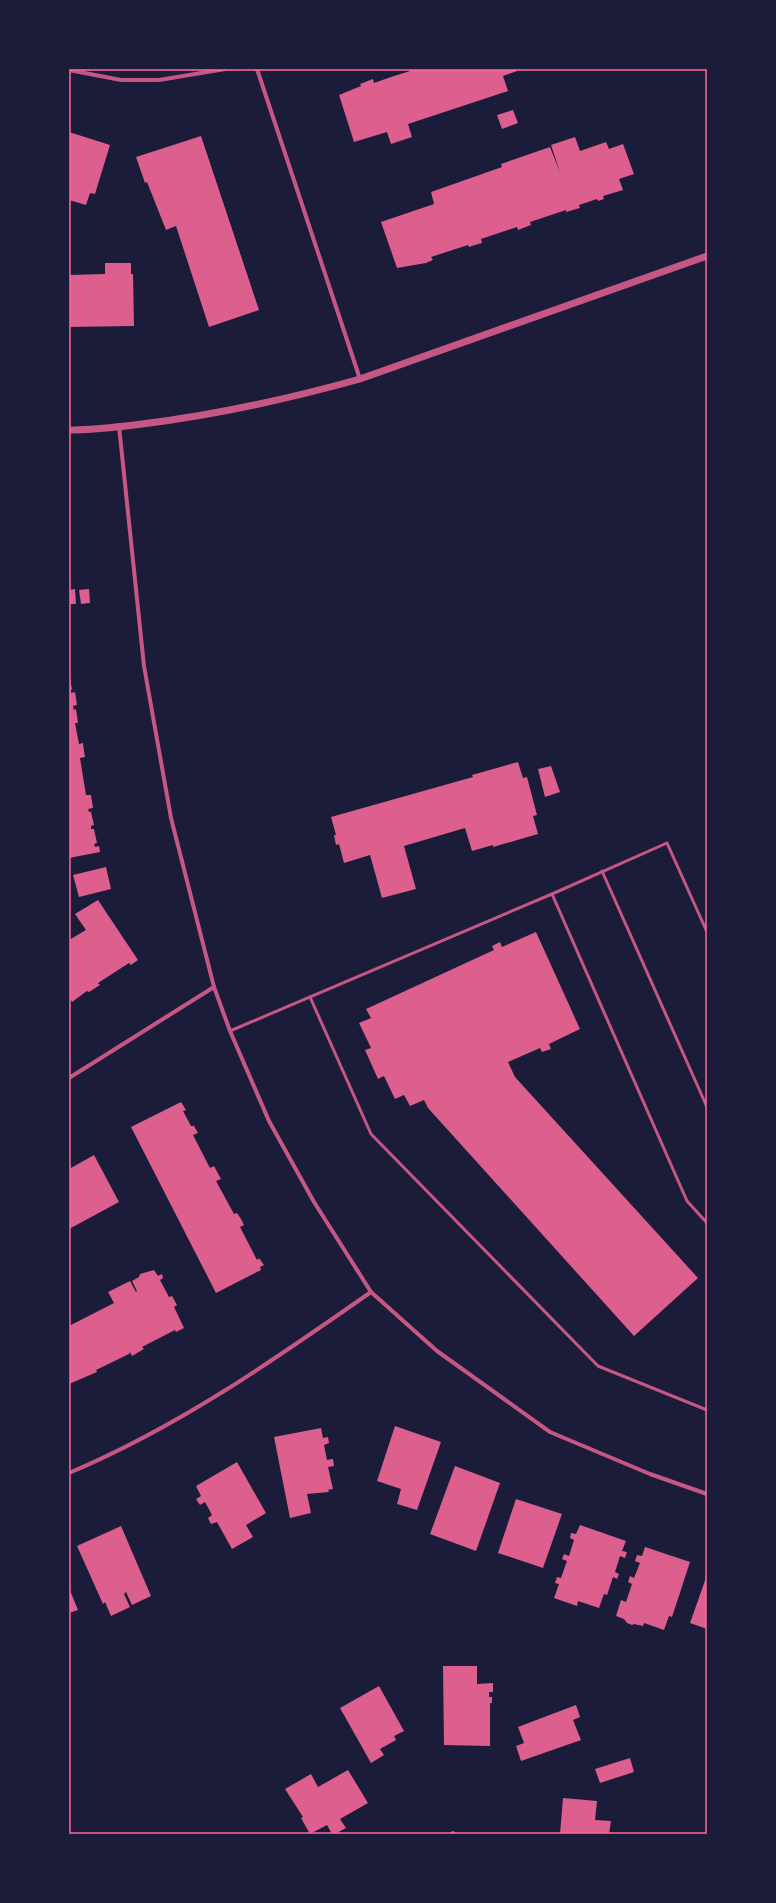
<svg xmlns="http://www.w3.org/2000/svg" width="776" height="1903" font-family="'Alegreya Sans',sans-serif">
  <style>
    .building { fill: #dd5f8e }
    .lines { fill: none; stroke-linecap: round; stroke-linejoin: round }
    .service { stroke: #c65784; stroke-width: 3 }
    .minor { stroke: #c65784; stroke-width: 4 }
    .tertiary { stroke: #c65784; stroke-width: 7 }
    .neatline { fill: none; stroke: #ff6b9d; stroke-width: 1.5 }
  </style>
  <rect width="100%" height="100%" fill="#1b1b3a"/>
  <g class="building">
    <polygon points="410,69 516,69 517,71 503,76 508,91 408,124 412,137 391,144 387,132 354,142 339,95 361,86 360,84 373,79 374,83 391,77 395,88 391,77 410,71"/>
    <polygon points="513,110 518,123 502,129 497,115"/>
    <polygon points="69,132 110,145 95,194 90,193 86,205 69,200"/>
    <polygon points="201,136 259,310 209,327 176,226 166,230 147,182 145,183 136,157"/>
    <polygon points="575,137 580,151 606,142 609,149 623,144 634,174 619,179 623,190 603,196 604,199 598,201 597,199 579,205 580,208 566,212 566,210 530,222 531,225 518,230 517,227 481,239 482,243 475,245 469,247 468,245 431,257 433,260 426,263 397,268 381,222 434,204 431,192 502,167 501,164 550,147 560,172 551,145"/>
    <polygon points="105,263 131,263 131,274 133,274 134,326 69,327 69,275 105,274"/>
    <polygon points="75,589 76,604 69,604 69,590"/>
    <polygon points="89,589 90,603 81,604 79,590"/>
    <polygon points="69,675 72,689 71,690 71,693 75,692 77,705 73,706 74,710 76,709 78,723 75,723 79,744 83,743 84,751 85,757 80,758 86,795 91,795 93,808 88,809 89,812 91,812 94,825 91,826 91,829 94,829 97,843 94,844 95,847 99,846 100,852 69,858"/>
    <polygon points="518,762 523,778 527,777 537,815 533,816 538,834 493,847 493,845 472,851 465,828 404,846 416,889 382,898 370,855 344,863 339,844 336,845 334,835 336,835 331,817 473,777 472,775"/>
    <polygon points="551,766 560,792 545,797 538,769"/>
    <polygon points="106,867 111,889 79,897 73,875"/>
    <polygon points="98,900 138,960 131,965 129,963 98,983 100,985 89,992 87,991 72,1002 71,1000 69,1001 69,940 86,930 75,914"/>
    <polygon points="536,932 580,1029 549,1044 551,1049 542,1052 540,1048 508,1062 515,1077 698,1278 634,1336 428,1108 424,1100 410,1106 404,1095 395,1099 384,1076 378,1079 365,1050 371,1048 359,1023 371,1018 366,1009 494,950 492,946 500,942 502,947"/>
    <polygon points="181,1102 186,1110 183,1111 191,1126 194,1126 198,1133 193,1135 210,1168 214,1166 221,1179 216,1181 234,1214 237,1213 241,1219 244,1225 240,1227 257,1260 259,1258 264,1265 260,1267 261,1270 216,1293 131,1127"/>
    <polygon points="94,1155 119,1202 69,1229 69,1165 71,1168"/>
    <polygon points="154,1270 158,1276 162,1274 163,1278 160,1280 169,1297 172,1296 177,1305 174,1307 184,1328 176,1332 175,1330 142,1347 144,1349 132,1356 130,1352 129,1354 96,1370 97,1372 69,1384 69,1326 114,1303 108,1292 130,1281 136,1292 137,1291 132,1281 139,1277 140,1274"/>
    <polygon points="395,1426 441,1442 417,1510 397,1504 401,1489 377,1481"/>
    <polygon points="321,1428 323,1438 328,1437 329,1443 324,1445 327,1460 333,1459 334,1466 328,1467 333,1489 328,1490 329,1492 307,1494 311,1513 290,1518 274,1437"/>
    <polygon points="237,1462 266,1513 246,1525 253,1537 232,1549 217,1522 211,1524 208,1518 212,1515 205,1502 200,1505 196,1499 201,1496 196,1486"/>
    <polygon points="455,1466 500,1483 476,1551 430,1534"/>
    <polygon points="516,1499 562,1514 543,1568 498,1553"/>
    <polygon points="580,1525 626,1541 622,1551 627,1552 625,1558 620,1556 615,1572 619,1574 617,1579 613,1577 607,1595 604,1594 599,1608 578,1601 577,1606 554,1598 559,1584 555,1583 557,1577 561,1578 567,1561 562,1559 564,1554 569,1556 574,1540 570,1538 571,1533 576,1534"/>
    <polygon points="121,1526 151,1596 132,1605 126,1592 124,1594 130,1607 111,1616 105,1602 103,1604 77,1546"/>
    <polygon points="645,1547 690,1562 672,1617 669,1616 664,1630 644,1623 643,1626 634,1624 632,1625 627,1623 624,1619 616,1616 621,1600 626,1602 632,1584 628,1582 630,1576 634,1578 640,1563 635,1561 637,1555 642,1556"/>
    <polygon points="707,1575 707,1629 690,1623"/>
    <polygon points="69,1588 78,1610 69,1613"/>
    <polygon points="443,1666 477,1666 477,1684 493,1683 493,1692 489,1692 489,1697 492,1697 492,1703 490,1703 490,1746 444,1745"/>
    <polygon points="379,1686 404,1731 394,1736 396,1740 380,1749 384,1755 371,1763 340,1708"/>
    <polygon points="576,1705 580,1717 573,1720 581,1740 521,1761 516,1746 524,1743 518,1727"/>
    <polygon points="630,1758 634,1772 600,1783 595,1769"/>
    <polygon points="348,1770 368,1803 340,1819 346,1828 335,1834 332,1834 327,1825 310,1834 301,1818 303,1817 285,1789 311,1774 318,1787"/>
    <polygon points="563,1798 597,1801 595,1820 611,1821 609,1834 560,1834"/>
  </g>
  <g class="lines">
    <g class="service">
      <polyline points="602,871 707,1107"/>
      <polyline points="552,894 687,1201 707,1223"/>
      <polyline points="310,997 371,1134 598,1366 707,1410"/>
      <polyline points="230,1031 552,894 667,843 707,932"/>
    </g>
    <g class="minor">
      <polyline points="257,69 360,379"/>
      <polyline points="69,70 121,80 159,80 225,69"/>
      <polyline points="119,426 144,666 171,818 214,987 230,1031 269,1121 314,1202 371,1292 437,1351 550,1432 650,1474 707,1494"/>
      <polyline points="69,1078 214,987"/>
      <path d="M 69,1473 C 178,1427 274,1360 371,1292"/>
      <polyline points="453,1834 453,1833"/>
    </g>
    <path class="tertiary" d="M 69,430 C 93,430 118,427 142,424 C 216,415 288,399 360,379 L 707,256"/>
  </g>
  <rect width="776" height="1903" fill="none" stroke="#1b1b3a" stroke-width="140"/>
  <rect x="70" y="70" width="636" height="1763" class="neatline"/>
</svg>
